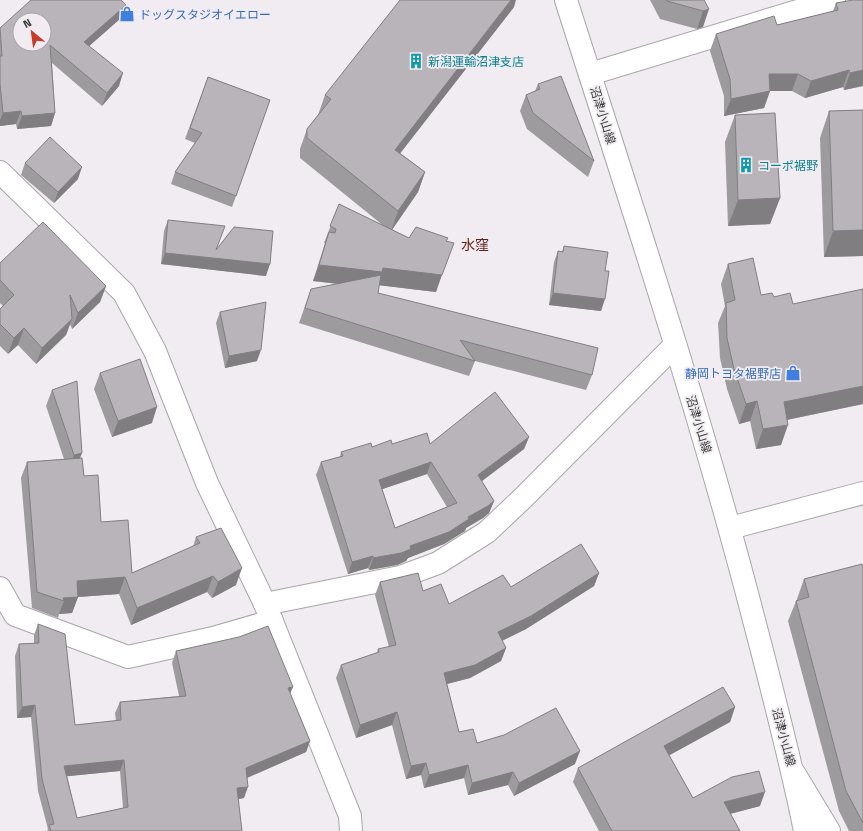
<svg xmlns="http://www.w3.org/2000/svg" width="863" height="831" font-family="'Titillium Web','Noto Sans JP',sans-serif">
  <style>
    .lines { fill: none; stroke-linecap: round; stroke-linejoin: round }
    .minor-casing { stroke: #a9a5a9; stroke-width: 24 }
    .major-casing { stroke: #a9a5a9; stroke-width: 24 }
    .minor { stroke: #fff; stroke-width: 22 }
    .major { stroke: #fff; stroke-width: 22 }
    .wall { fill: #9e9b9f; fill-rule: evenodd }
    .shaded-wall { fill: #817e82 }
    .building { fill: #b8b4b9; stroke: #817e82; fill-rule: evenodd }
    .labels { text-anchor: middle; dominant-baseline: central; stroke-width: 3.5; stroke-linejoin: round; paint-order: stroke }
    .shop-label { font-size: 12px; fill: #366cbe; stroke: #f1ecf1; text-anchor: start }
    .culture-label { font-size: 12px; fill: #0d838f; stroke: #f1ecf1; text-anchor: start }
    .street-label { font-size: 12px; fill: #3b3a3c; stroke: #f1ecf1 }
    .quarter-label { font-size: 14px; fill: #611e15; stroke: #f1ecf1 }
  </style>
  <rect width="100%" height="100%" fill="#f1ecf1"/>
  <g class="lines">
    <g class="minor-casing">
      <g id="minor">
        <polyline points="590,74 834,0"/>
        <polyline points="0,172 124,293 155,351 207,483 265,604 350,816 351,831"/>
        <polyline points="730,528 863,493"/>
        <polyline points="0,588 15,615 128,657 213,638 272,621"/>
        <polyline points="265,604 400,577 438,563 487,532 524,497 675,345"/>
        <polyline points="794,773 829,831"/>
      </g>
    </g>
    <g class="major-casing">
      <path id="major" d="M 566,0 C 632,207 701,414 755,624 C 773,693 791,761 805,831"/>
    </g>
    <use href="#minor" class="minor"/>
    <use href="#major" class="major"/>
  </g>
  <g class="wall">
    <polygon points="650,0 704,0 703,27 697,29 660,19"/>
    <polygon points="836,3 863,86 844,90 843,87 805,98 792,91 770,91 764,108 724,116 724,96 710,51 716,34 777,25 833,11"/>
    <polygon points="514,7 400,153 425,172 418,192 392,230 409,238 448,238 446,241 436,292 379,285 378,293 592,375 586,390 475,361 469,376 299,323 311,289 338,284 313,281 325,243 324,243 339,204 385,227 300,158 300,149 307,129 318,115 325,95"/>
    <polygon points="121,18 89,46 119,86 102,106 52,63 55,113 51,126 17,129 16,124 0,126 0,28"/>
    <polygon points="208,77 270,100 232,207 171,184 175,172 195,143 185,139"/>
    <polygon points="538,84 594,161 588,177 527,129 520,111 526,95 535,91"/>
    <polygon points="863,110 863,256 824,257 820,138 829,111"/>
    <polygon points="735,115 780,198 770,224 728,226 725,142"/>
    <polygon points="25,163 78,179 54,203 21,175"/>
    <polygon points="168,220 216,250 266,276 161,264 164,231"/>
    <polygon points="564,246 605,271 601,311 549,305 554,262 558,251 562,252"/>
    <polygon points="0,263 106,286 100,302 72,329 70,324 66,335 36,364 18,345 8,354 0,346 0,309 3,306 0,303"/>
    <polygon points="728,264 761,295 774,297 793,304 863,404 787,420 781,445 756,449 750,421 739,424 727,389 720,358 718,323 725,306 721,284"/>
    <polygon points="220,312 257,361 225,368 216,323"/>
    <polygon points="100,373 152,423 112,437 94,389"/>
    <polygon points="52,390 80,458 84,476 101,522 132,573 193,547 196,537 236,585 212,598 207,592 131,625 119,594 78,597 72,613 59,614 58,618 32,608 21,478 27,462 64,459 46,406"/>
    <path d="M 529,437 L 524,449 L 482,481 L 494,501 L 489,513 L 483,518 L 466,528 L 465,531 L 444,544 L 408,558 L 406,561 L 397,565 L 369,570 L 368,568 L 348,574 L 316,475 L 321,462 L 340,457 L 341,452 L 372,447 L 392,444 L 430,444 ZM 427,474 L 447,507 L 395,528 L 382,489 Z"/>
    <polygon points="863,567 863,831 849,831 839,811 788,621 796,601 797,600 797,599 804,579"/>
    <polygon points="599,573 594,586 526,629 502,641 506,648 501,661 470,678 447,684 459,732 477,743 575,764 514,796 508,785 468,795 464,778 424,788 421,775 406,779 392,725 356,738 336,678 341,665 377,653 378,649 389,647 375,595 380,582 423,591 449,604 511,587"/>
    <path d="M 38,624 L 75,725 L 116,721 L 115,713 L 120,702 L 179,696 L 172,663 L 176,651 L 293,687 L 290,693 L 310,741 L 306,752 L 247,778 L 244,798 L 238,799 L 242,831 L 47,831 L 48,829 L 38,791 L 31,717 L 17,718 L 15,656 L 19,644 L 34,643 L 34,635 ZM 120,771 L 123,808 L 77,818 L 67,776 Z"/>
    <polygon points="735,707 730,722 669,755 693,798 760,806 730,814 740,831 599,831 573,782 578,768"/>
  </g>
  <g class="shaded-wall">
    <polygon points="511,0 516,0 514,7 388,169 395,150"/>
    <polygon points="126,5 121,18 79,55 84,42"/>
    <polygon points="709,9 703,27 697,29 703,11"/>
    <polygon points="849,70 843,87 805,98 811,81"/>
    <polygon points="863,70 863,86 844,90 850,73"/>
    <polygon points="123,73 119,86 102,106 107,93"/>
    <polygon points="769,74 798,74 792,91 770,91 764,108 724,116 731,99"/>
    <polygon points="21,111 16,124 0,126 0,120 3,113"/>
    <polygon points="55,113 51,126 17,129 22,116"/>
    <polygon points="82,167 78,179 54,203 58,192"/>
    <polygon points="425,172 418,192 391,231 398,211"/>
    <polygon points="780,198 770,224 728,226 738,200"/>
    <polygon points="863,230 863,256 824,257 833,231"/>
    <polygon points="165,253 270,264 266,276 161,264"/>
    <polygon points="319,265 383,268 442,275 436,292 377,285 376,288 313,281"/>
    <polygon points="106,286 100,302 72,329 78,313"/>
    <polygon points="553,293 605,299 601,311 549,305"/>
    <polygon points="72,319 66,335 36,364 42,348"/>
    <polygon points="24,328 18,345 8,354 14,338"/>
    <polygon points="261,350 257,361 225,368 229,356"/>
    <polygon points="863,386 863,404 776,422 784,402"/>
    <polygon points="757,401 750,421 739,424 746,404"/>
    <polygon points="157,407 152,423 112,437 118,421"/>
    <polygon points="788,425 781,445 756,449 763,429"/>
    <polygon points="529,437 524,449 474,487 478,475"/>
    <polygon points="82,453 76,469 68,471 74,455"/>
    <polygon points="431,462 427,474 374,492 379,480"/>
    <polygon points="494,501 489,513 483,518 466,528 465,531 444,544 408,558 406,561 397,565 369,570 373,558 410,546 468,517"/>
    <polygon points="373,556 368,568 348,574 352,562"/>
    <polygon points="242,568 236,585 212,598 218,582"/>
    <polygon points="599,573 594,586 526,629 493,645 498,632"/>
    <polygon points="213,576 207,592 131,625 137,608"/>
    <polygon points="125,577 119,594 78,597 72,613 59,614 64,601 63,598 77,581"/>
    <polygon points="506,648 501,661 470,678 439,686 444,673"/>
    <polygon points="293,687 288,698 288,688"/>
    <polygon points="35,705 31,717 17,718 22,707"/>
    <polygon points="735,707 730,722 659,761 664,746"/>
    <polygon points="397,712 392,725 356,738 360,725"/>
    <polygon points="310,741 306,752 242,780 246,768"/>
    <polygon points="580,751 575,764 514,796 519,783"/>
    <polygon points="124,760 120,771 60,777 64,766"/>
    <polygon points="426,763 421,775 406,779 411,766"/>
    <polygon points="468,765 464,778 424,788 429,775"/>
    <polygon points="513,772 508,785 468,795 472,783"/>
    <polygon points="248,787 244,798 233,800 237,788"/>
    <polygon points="765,792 760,806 718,817 724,802"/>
  </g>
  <g class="building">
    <path d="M 31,0 L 121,0 L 126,5 L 84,42 L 123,73 L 107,93 L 50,45 L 55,113 L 22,116 L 21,111 L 3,113 L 0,84 L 0,56 L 2,56 L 0,28 ZM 20,20 L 44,20 L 44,44 L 20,44 Z"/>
    <polygon points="400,0 511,0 395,150 425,172 398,211 307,138 307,129 331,99 325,95"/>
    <polygon points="666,0 704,0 709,9 703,11 667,1"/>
    <polygon points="853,0 863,0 863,70 850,73 849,70 811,81 798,74 769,74 770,91 731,99 730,79 716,34 774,16 777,25 838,10 836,3"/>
    <polygon points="561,76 594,161 533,113 526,95 540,89 538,84"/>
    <polygon points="208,77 270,100 236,196 175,172 202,133 190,128"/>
    <polygon points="863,110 863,230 833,231 829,111"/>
    <polygon points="775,113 780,198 738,200 735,115"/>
    <polygon points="50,137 82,167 58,192 25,163"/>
    <polygon points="339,204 409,238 416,227 448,238 446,241 454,243 442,275 383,268 382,272 319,265 329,232 335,233 336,229 330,226"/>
    <polygon points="168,220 225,226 216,250 234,227 273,231 270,264 165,253"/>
    <polygon points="43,222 106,286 78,313 70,295 72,319 42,348 24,328 14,338 0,324 0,309 14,295 0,280 0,263"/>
    <polygon points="564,246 608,252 605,271 609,271 605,299 553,293 558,251 563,252"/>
    <polygon points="753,258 761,295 772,293 774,297 790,293 793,304 863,289 863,386 784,402 788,425 763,429 757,401 746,404 734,369 727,338 726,303 735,300 728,264"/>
    <polygon points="381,275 378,293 598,348 592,375 460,340 475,361 305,308 311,289"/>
    <polygon points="266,302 261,350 229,356 220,312"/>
    <polygon points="140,359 157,407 118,421 100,373"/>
    <polygon points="77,381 82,453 74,455 52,390"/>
    <path d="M 495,392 L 529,437 L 478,475 L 494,501 L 488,506 L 468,517 L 469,519 L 449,532 L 410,546 L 411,549 L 401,553 L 373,558 L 373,556 L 352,562 L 321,462 L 343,456 L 341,452 L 371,443 L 372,447 L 391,440 L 392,444 L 427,433 L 430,444 ZM 431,462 L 457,503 L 395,528 L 379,480 Z"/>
    <polygon points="82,458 84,476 98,475 101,522 128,520 132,573 200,543 196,537 221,528 242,568 218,582 213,576 137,608 125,577 77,581 78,597 63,598 64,601 37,592 27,462"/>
    <polygon points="581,544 599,573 531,616 498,632 506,648 475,665 444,673 459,732 473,729 477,743 504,735 556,708 580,751 519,783 513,772 472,783 468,765 429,775 426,763 411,766 397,712 360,725 341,665 379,652 378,649 396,645 380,582 418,573 423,591 441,584 449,604 503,575 511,587"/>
    <polygon points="862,564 863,567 863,823 846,791 796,601 809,597 804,579"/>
    <path d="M 38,624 L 65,634 L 75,725 L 121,720 L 120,702 L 186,696 L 176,651 L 239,637 L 268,626 L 293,687 L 288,688 L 310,741 L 246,768 L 248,787 L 237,788 L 242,831 L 51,831 L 49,825 L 54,824 L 42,779 L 35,705 L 22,707 L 19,644 L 39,643 ZM 124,760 L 128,807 L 77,818 L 64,766 Z"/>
    <polygon points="723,687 735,707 664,746 693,798 732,777 759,771 765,792 724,802 740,831 612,831 578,768"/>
  </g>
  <defs>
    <g id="shop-bare" transform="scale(1.2)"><path d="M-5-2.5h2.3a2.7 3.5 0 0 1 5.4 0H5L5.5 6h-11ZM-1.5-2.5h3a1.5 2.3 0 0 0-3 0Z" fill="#3f7fe0" stroke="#f1ecf1" stroke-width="2.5" paint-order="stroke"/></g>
    <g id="building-bare" transform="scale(1.2)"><path d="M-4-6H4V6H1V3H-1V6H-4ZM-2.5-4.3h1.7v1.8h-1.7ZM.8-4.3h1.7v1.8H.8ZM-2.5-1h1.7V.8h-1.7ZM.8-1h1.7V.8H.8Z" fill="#0f9aa8" stroke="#f1ecf1" stroke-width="2.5" paint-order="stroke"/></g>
  </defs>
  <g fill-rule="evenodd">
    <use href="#shop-bare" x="127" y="14"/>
    <use href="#building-bare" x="416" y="61"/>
    <use href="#building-bare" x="746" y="165"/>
    <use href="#shop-bare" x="793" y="373"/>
  </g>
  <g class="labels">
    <g class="shop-label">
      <text x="139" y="14">ドッグスタジオイエロー</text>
      <text x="781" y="373" text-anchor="end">静岡トヨタ裾野店</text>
    </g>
    <g class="culture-label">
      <text x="428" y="61">新潟運輸沼津支店</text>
      <text x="758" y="165">コーポ裾野</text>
    </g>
    <g class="street-label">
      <text transform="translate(603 115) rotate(73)">沼津小山線</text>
      <text transform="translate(699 424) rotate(73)">沼津小山線</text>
      <text transform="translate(784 737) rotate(75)">沼津小山線</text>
    </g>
    <g class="quarter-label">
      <text x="475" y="244">水窪</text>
    </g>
  </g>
  <g transform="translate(32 32) rotate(331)"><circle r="19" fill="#f1ecf1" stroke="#a8a5a9"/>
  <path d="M0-3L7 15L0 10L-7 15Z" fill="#c73b2a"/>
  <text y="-6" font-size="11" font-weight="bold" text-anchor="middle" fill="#3b3a3c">N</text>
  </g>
</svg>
